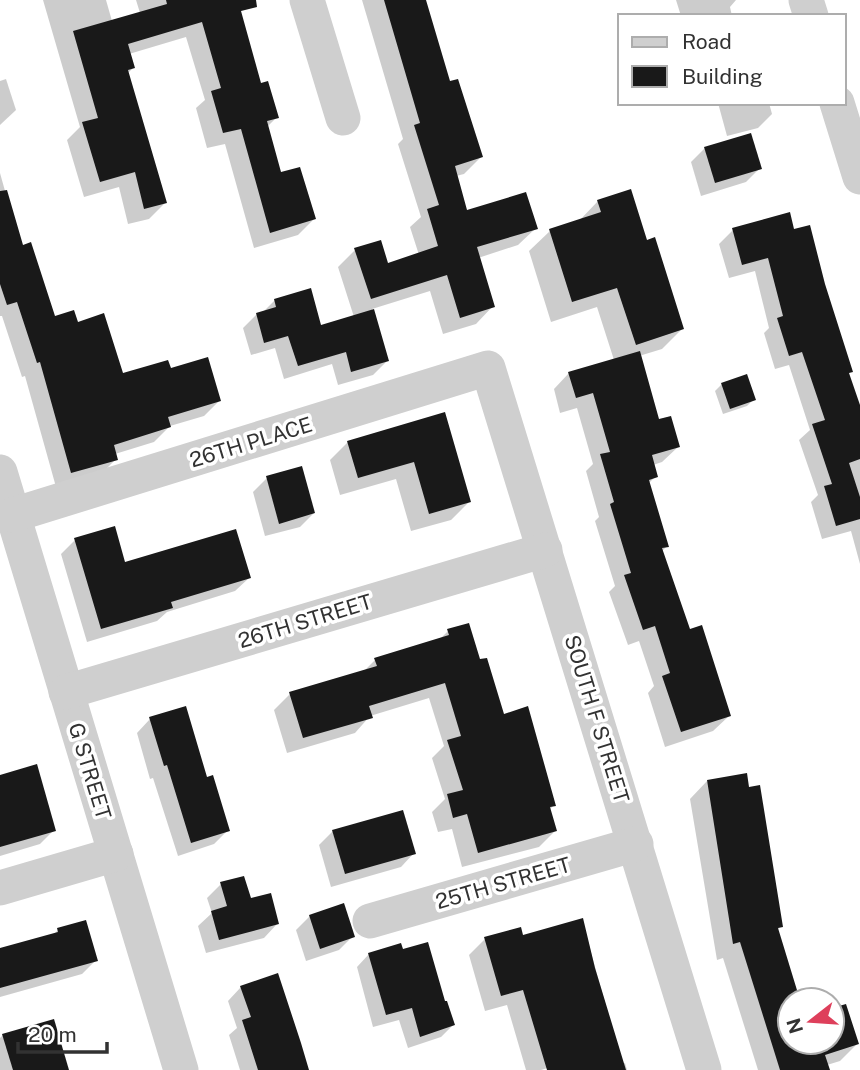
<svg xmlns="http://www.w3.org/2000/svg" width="860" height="1070" font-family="'Public Sans',sans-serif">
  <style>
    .shadow { fill: #0003 }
    .building { fill: #191919 }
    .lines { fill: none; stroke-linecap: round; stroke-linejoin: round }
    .minor { stroke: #cfcfcf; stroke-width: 35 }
    .labels { text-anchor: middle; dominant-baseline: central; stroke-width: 7; stroke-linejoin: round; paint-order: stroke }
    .street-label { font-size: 21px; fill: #323232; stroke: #fff }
  </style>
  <rect width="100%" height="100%" fill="#fff"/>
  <g class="shadow">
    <polygon points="43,0 106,0 112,21 140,13 136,0 236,0 260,85 277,117 267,127 280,174 314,219 298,235 254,248 225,144 207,148 196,108 205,100 186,37 129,54 133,68 128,73 165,203 149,219 128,224 119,187 84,197 67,140 80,127"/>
    <polygon points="362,0 424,0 449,84 481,157 464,174 456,176 465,212 536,228 518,245 478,258 493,306 476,324 443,334 430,291 372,309 387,361 373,375 338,385 332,364 284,379 275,348 251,355 243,328 257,314 262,313 275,300 320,327 354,317 338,267 355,250 387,265 419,255 410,227 421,217 398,144 403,139"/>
    <polygon points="676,0 736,0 730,7 732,16 681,16"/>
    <polygon points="6,79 16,110 0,125 0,81"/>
    <polygon points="718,103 769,103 772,114 758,128 727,136"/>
    <polygon points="705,148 760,168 746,182 701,196 691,162"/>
    <polygon points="0,173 21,248 54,318 76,324 122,375 170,370 219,401 204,416 170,426 154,442 115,454 116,459 101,474 56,487 25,376 22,377 2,316 0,316"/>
    <polygon points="598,201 646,242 682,329 662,349 639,356 658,421 678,447 662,462 653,465 656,476 648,484 667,546 662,551 689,631 729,716 713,731 665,747 648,693 654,686 639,641 628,645 609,592 615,586 595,521 599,517 586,471 593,464 577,408 560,413 554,389 569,373 614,360 597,307 551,322 529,251 550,231 578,222"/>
    <polygon points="733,230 793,232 823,284 851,371 848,374 860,411 860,564 851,531 822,539 811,502 818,495 799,440 810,430 789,365 775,369 764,333 769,328 755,271 729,278 719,244"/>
    <polygon points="722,384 754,399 747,406 723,414 715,391"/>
    <polygon points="444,414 469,502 451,520 411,531 396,479 340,495 330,460 348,442"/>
    <polygon points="301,469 314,513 300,527 265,536 253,492 267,478"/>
    <polygon points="75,540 124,564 249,578 235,591 167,612 157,621 87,642 61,554"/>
    <polygon points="448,631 479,662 503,716 554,805 549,810 555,831 539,847 462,867 452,829 438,832 432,812 445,799 432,758 444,746 429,698 370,716 355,733 287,753 274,710 290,694 362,673 375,660 439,640"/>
    <polygon points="150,719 206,779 228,830 214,844 178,856 153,778 150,779 137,733"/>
    <polygon points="0,777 54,830 40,844 0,856"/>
    <polygon points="707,781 781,926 777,930 798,1000 790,1000 790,1042 832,1042 832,1010 857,1044 840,1061 827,1065 828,1070 758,1070 723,958 717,960 690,799"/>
    <polygon points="333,831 414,853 401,867 331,887 319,845"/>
    <polygon points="221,884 249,900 277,924 264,938 206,953 198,926 212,913 207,898"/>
    <polygon points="310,916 353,936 339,950 306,961 296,930"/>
    <polygon points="582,920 622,1064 625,1063 627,1070 563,1070 561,1064 541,1070 526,1070 507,1005 485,1011 469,955 485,939 522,937"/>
    <polygon points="58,930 96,960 82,974 0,997 0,950 52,936"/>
    <polygon points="401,951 444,1004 453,1025 441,1037 408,1048 399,1020 373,1027 357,967 369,954"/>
    <polygon points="241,987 307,1070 240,1070 229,1035 237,1028 228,1001"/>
    <polygon points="3,1035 67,1070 0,1070 0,1038"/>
  </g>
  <g class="building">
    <polygon points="166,0 256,0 257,7 241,11 261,83 268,81 279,118 267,121 281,172 300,167 316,219 270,233 241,129 223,133 211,91 221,88 202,22 128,44 135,68 128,70 167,203 144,209 135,172 100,182 82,122 98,118 73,31 167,4"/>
    <polygon points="384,0 426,0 450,81 458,79 483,157 455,166 467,210 526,192 538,229 477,247 495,307 460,318 447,275 371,299 354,248 381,240 388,263 438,246 427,209 439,205 414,125 420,123"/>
    <polygon points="751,133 762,169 715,183 704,147"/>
    <polygon points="631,189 647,240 655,237 684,329 636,345 617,288 572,302 549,229 601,212 597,200"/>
    <polygon points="7,190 23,245 31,242 55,316 74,310 78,322 104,313 123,373 168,360 171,368 208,357 221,401 168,417 171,427 114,445 118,460 71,473 40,362 37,363 17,302 7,305 0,284 0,191"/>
    <polygon points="790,212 794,229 810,225 825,284 853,372 849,373 860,405 860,459 849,463 860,497 860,519 836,526 824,486 832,484 812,424 825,420 802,352 789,356 777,318 783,316 768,258 742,265 732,228"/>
    <polygon points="311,288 321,325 374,309 389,361 351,372 346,352 298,366 288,336 264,343 256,313 276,307 274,299"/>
    <polygon points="640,351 659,419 671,416 680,447 652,455 658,477 649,480 669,547 662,548 690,629 702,625 731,716 681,732 662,676 670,673 655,626 643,630 624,575 631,573 610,504 614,502 600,454 610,452 593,393 576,398 568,372"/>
    <polygon points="747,374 756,400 730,409 721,383"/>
    <polygon points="445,412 471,502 429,514 414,462 358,478 347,441"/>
    <polygon points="302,466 315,513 279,524 266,476"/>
    <polygon points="115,526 125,562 236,529 251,578 171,602 173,608 101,629 74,538"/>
    <polygon points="469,623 480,659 487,658 504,714 528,706 556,806 550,807 557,831 478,853 467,814 453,818 447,794 463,790 447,740 461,736 445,683 369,706 373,718 303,738 289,692 377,666 374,658 449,635 447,629"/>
    <polygon points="186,706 207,777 213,775 230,831 191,843 167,765 164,766 149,717"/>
    <polygon points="37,764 56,831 0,847 0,775"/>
    <polygon points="747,773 749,787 760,785 783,927 778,928 800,1000 790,1000 790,1042 832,1042 832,1008 846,1004 859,1044 825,1055 830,1070 780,1070 740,942 733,944 707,780"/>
    <polygon points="403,810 416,854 345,874 332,830"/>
    <polygon points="244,876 251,898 271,893 279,924 219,940 211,911 227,906 220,882"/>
    <polygon points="344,903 355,937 320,949 309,915"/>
    <polygon points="583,918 595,968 626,1070 547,1070 523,990 501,996 484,937 521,927 523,935"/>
    <polygon points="86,920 98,961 0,988 0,948 58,932 57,928"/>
    <polygon points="428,942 445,1001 447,1001 455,1025 420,1037 412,1008 386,1015 368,953 401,943 403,949"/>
    <polygon points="278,973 301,1043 309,1070 258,1070 242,1020 251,1017 240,986"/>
    <polygon points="54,1019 69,1070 13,1070 2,1034"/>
  </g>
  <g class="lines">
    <g class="minor">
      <polyline points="307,0 343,118"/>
      <polyline points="806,0 811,16"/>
      <polyline points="837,103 860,177"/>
      <polyline points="0,472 181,1070"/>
      <polyline points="13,515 488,368 704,1070"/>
      <polyline points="66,692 545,550"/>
      <polyline points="0,888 116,854"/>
      <polyline points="370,921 636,844"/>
    </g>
  </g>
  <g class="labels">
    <g class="street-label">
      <text transform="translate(251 442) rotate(-17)">26TH PLACE</text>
      <text transform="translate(305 621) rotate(-17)">26TH STREET</text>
      <text transform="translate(597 719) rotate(73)">SOUTH F STREET</text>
      <text transform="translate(90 771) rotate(73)">G STREET</text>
      <text transform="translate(503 883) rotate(-16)">25TH STREET</text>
    </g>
  </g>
  <rect x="618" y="14" width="228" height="91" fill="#ffffff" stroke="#adadad" stroke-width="2"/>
  <rect x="632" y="37" width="35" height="10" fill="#cfcfcf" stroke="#adadad" stroke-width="2"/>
  <text x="682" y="49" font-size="21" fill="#323232">Road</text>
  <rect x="632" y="66" width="35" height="21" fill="#191919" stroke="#adadad" stroke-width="2"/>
  <text x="682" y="84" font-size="21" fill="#323232">Building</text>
  <g transform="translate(811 1021) rotate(253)"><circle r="33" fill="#ffffff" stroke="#adadad" stroke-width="2"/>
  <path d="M0-5L12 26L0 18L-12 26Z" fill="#de3f5b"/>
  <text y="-10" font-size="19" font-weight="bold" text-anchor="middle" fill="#323232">N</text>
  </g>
  <path d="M18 1042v10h89v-10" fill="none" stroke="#323232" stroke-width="3.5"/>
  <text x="28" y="1042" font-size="21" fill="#323232" stroke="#ffffff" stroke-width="5" paint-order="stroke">20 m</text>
</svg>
